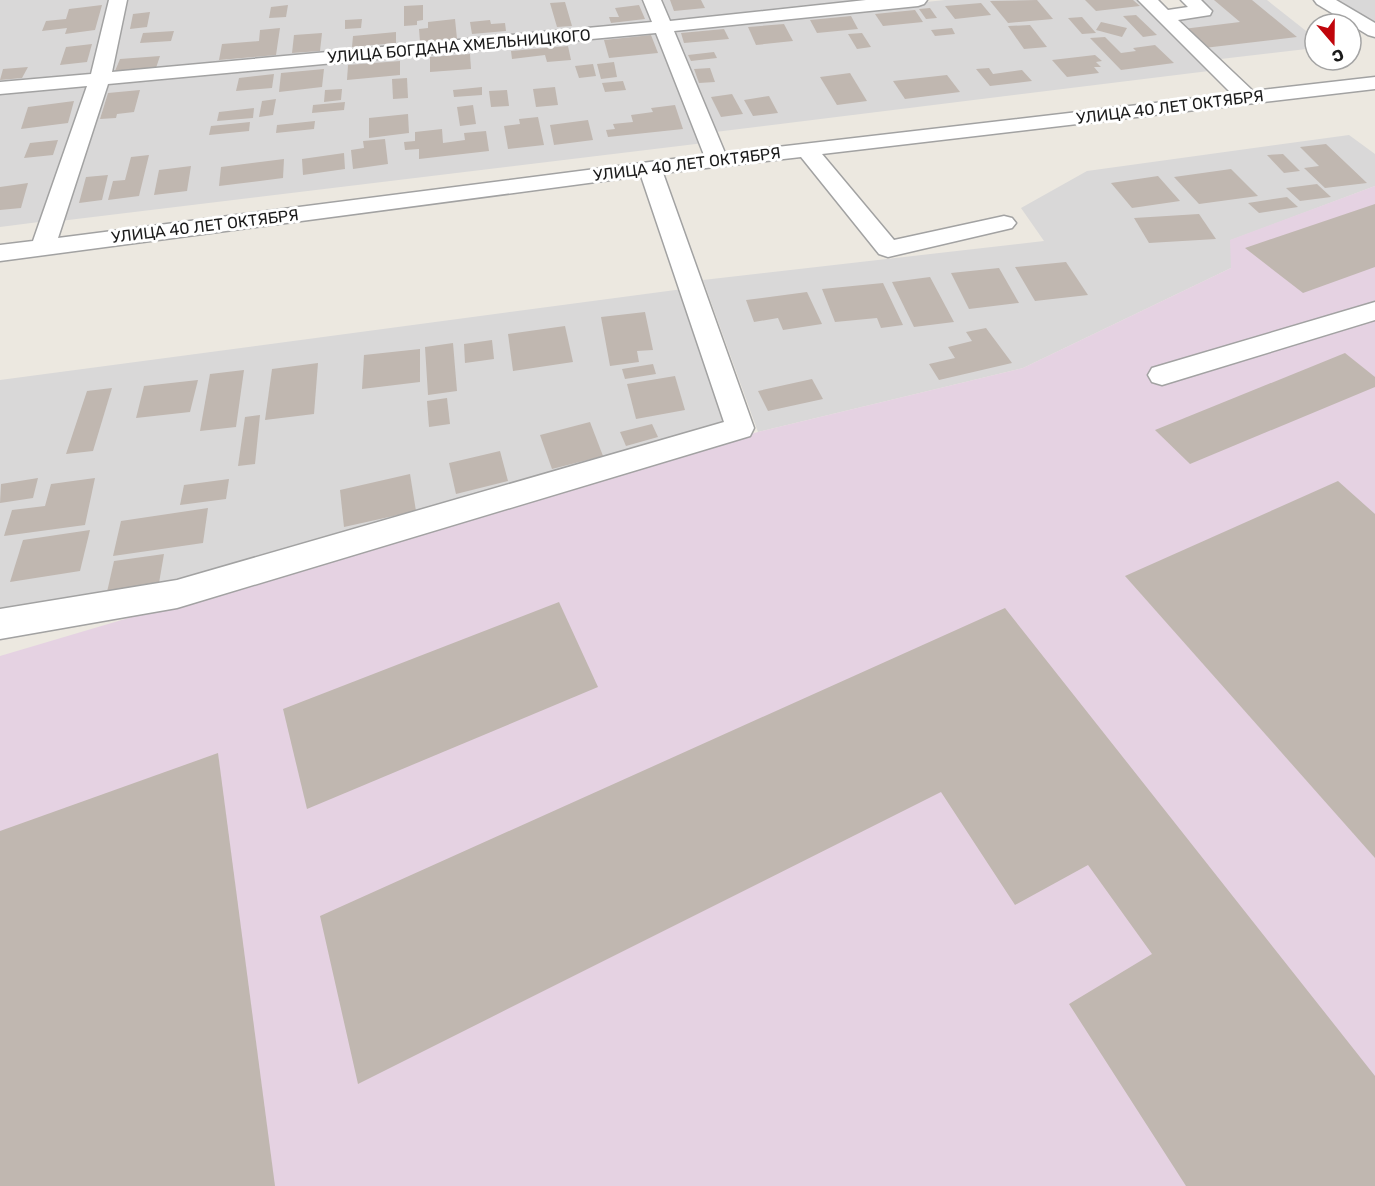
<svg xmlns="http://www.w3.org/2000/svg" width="1375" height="1186" font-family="Rubik,sans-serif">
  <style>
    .residential { fill: #d9d8d8 }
    .industrial { fill: #e5d2e2 }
    .building { fill: #c0b7b0 }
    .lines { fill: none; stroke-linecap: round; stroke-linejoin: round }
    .minor-casing { stroke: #a2a2a2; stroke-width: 3 }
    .minor { fill: #fff; fill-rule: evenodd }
    .labels { text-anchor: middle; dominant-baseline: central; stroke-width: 6; stroke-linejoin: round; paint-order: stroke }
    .far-street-label { font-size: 16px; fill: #1b1b1b; stroke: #fff }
  </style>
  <rect width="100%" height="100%" fill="#ece8e0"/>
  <g class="residential">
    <polygon points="0,0 109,0 92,73 0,81"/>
    <polygon points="124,0 647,0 657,24 107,75"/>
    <polygon points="660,0 875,0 668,21"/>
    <polygon points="945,0 1141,0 1217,70 715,132 671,29"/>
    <polygon points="1198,0 1267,0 1315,38 1315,48 1212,60 1169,18 1212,13"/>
    <polygon points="1335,0 1375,0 1375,24"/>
    <polygon points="658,30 704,143 60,221 105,80"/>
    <polygon points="88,85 39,222 0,227 0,93"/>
    <polygon points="1349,135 1375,154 1375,186 1231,240 1231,268 1023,368 758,432 703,280 1044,241 1021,208 1087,171"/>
    <polygon points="683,289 730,425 177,587 0,617 0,380"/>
  </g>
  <polygon class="industrial" points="1375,186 1375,1186 0,1186 0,656 758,432 1023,368 1231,268 1230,240"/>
  <g class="building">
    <polygon points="670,0 701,0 705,8 674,11"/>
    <polygon points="1037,0 1053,19 1008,23 990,1"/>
    <polygon points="1085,0 1133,0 1140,6 1096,11"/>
    <polygon points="1214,0 1252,0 1297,37 1204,48 1183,29 1240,22"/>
    <polygon points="565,2 572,26 557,27 550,3"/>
    <polygon points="981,3 991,15 955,19 945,6"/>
    <polygon points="102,5 95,30 65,34 67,28 42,31 46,21 66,19 69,9"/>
    <polygon points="288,5 286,17 269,18 271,7"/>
    <polygon points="423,5 423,20 417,21 417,25 404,26 404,6"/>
    <polygon points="639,5 645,19 611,23 609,17 619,17 615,8"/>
    <polygon points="930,8 937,18 926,19 919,9"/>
    <polygon points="915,10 923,22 883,26 875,14"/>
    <polygon points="150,12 147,27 130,29 133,14"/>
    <polygon points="1136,15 1157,35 1143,37 1123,16"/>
    <polygon points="851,16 858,29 817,33 810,20"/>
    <polygon points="1082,17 1096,33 1082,34 1068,18"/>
    <polygon points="362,19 361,28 345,29 345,20"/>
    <polygon points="455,19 457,39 420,42 419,29 428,28 428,22"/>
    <polygon points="490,20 491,24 505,23 506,31 472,34 470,22"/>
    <polygon points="1101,22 1127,28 1122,37 1096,30"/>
    <polygon points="784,24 793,41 756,45 748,27"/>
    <polygon points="1030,25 1047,47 1024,49 1008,26"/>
    <polygon points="280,28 276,55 219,60 222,44 259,41 260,30"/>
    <polygon points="952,28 955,34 935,36 931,30"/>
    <polygon points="724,29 729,39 684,43 681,33"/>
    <polygon points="174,31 171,41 140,43 143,33"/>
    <polygon points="396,32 396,43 352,47 353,36"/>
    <polygon points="322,33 320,51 292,53 294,35"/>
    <polygon points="862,33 871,47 857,49 848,34"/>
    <polygon points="651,35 658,53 609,58 604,40"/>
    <polygon points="1105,37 1121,53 1136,51 1133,48 1155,45 1174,63 1121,70 1090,38"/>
    <polygon points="92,44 87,62 60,65 66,47"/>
    <polygon points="568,46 571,60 547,62 545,55 512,59 511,51"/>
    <polygon points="714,52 717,58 691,61 688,55"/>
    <polygon points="470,54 471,69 430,72 430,57"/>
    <polygon points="1095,55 1102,61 1096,62 1101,67 1094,67 1099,73 1067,77 1052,60"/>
    <polygon points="160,56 156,68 115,71 120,59"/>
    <polygon points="400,61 400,75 347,80 348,65"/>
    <polygon points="614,62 617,77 601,79 597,64"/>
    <polygon points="593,64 596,76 579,78 575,66"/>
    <polygon points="28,67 22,78 0,80 3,69"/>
    <polygon points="710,68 715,82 699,83 694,69"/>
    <polygon points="989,68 993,74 1022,70 1032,81 990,86 976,69"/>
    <polygon points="324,69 322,87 279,92 281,73"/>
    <polygon points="850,73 867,101 837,105 820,77"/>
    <polygon points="274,74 272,88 236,91 239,78"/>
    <polygon points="947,75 960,92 905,99 893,81"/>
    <polygon points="407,78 408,98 393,99 392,79"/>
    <polygon points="623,81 626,90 605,92 602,83"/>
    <polygon points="482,87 482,95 454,97 453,90"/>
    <polygon points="555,87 558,105 536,107 533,89"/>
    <polygon points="342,89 341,100 324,102 325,90"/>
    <polygon points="140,90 134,112 117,114 116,118 100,119 108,93"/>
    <polygon points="507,90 509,106 491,107 489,91"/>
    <polygon points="732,94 743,114 721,117 711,97"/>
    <polygon points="769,96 778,113 753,116 744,100"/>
    <polygon points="276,99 273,115 259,117 262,101"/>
    <polygon points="74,101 68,123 21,129 28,107"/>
    <polygon points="345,102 344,110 312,113 313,105"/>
    <polygon points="473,105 476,124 460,126 457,107"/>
    <polygon points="675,105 683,129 608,137 606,130 615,129 613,124 633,122 631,115 653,112 651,108"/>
    <polygon points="254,108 253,118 217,121 219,112"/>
    <polygon points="408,114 409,133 369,138 369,118"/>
    <polygon points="538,117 544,145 508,149 504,126 520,124 519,119"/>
    <polygon points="588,120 593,140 554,145 550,125"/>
    <polygon points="315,121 314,129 276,133 277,125"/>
    <polygon points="250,122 249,131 209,135 211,126"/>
    <polygon points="442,129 443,143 465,140 464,133 486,131 489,151 419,159 419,149 405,150 404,142 415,141 415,132"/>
    <polygon points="385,139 388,164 353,169 351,150 364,148 363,141"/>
    <polygon points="58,140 53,155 24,158 30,143"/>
    <polygon points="1326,144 1367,183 1325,188 1304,168 1319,166 1300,147"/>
    <polygon points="344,153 345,169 303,175 302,159"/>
    <polygon points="1283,154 1300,171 1284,173 1267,155"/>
    <polygon points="149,155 139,196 108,200 113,181 125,180 131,157"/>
    <polygon points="284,159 283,178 219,186 221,167"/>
    <polygon points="191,166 187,191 154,195 159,170"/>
    <polygon points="1231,169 1258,196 1199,204 1174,177"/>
    <polygon points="108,175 102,200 79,203 86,177"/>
    <polygon points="1158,176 1180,201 1132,208 1111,183"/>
    <polygon points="28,183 21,208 0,210 0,187"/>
    <polygon points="1317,184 1331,197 1300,201 1286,188"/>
    <polygon points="1287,197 1298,207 1259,213 1248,203"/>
    <polygon points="1375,204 1375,267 1303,293 1245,248"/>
    <polygon points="1199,214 1216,239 1149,243 1134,218"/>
    <polygon points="1066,262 1088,295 1035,301 1015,267"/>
    <polygon points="999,268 1019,303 969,309 951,273"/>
    <polygon points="930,277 954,322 914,327 892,282"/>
    <polygon points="883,283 903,325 881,328 877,318 835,322 822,289"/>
    <polygon points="807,292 822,324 783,330 778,318 754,322 746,300"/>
    <polygon points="645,312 653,350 637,351 639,362 610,366 601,317"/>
    <polygon points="565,326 573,362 513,371 508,334"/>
    <polygon points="986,328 1012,363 939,380 929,364 955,358 948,347 972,341 966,332"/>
    <polygon points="492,340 494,359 465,363 464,344"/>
    <polygon points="453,343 457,391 428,395 425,347"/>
    <polygon points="420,349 420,382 362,389 364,355"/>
    <polygon points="1345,353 1375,377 1375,387 1190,464 1155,430"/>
    <polygon points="318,363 314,414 265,420 272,369"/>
    <polygon points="653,364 656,374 625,379 622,369"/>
    <polygon points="244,370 236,427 200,431 210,374"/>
    <polygon points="675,376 685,410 636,419 627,384"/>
    <polygon points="812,379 823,399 768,411 758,391"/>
    <polygon points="198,380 190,412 136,418 144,386"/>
    <polygon points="112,388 93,451 66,454 87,391"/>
    <polygon points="447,398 450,424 429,427 427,401"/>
    <polygon points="260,415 255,464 238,466 245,417"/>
    <polygon points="590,422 603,456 552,469 540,435"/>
    <polygon points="652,424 658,437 626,446 620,432"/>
    <polygon points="500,451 508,481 456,494 449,463"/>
    <polygon points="410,474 416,511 344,527 340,490"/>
    <polygon points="38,478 33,498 0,503 1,484"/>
    <polygon points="95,478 85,525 4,536 12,510 45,506 51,484"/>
    <polygon points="229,479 226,499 180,505 184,485"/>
    <polygon points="1338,481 1375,514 1375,858 1125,576"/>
    <polygon points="208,508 203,543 113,556 121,521"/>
    <polygon points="90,530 80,571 10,582 23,540"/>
    <polygon points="164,554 159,583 107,592 114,561"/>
    <polygon points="559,602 598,687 307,809 283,709"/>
    <polygon points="1005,608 1375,1076 1375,1186 1186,1186 1069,1004 1152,954 1088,865 1015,905 941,792 358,1084 320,916"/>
    <polygon points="218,753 275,1186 0,1186 0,831"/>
  </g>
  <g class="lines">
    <g class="minor-casing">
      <g id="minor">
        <path d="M 109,0 L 127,0 L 112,72 L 652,22 L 643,0 L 661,0 L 670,21 L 866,0 L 927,0 L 924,4 L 918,6 L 674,31 L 725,153 L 1232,94 L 1138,0 L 1158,0 L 1168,10 L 1188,7 L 1181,0 L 1201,0 L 1212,11 L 1210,15 L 1178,20 L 1253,91 L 1375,77 L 1375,89 L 822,154 L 894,240 L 1004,216 L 1012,218 L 1016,223 L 1012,228 L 888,257 L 879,254 L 801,157 L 663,173 L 754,428 L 750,436 L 177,608 L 0,639 L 0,609 L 177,580 L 724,422 L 641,176 L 0,261 L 0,245 L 33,241 L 87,86 L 0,94 L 0,82 L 91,74 ZM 656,33 L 704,155 L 58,238 L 108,84 Z"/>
        <polygon points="1314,0 1336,0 1375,23 1375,37 1368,35 1317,4"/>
        <polygon points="1375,302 1375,320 1162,385 1152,382 1148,375 1152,368"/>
      </g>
    </g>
    <use href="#minor" class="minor"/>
  </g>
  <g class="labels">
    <g class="far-street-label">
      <text transform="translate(459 46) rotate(-5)">УЛИЦА БОГДАНА ХМЕЛЬНИЦКОГО</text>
      <text transform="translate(1170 107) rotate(-7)">УЛИЦА 40 ЛЕТ ОКТЯБРЯ</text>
      <text transform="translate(687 164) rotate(-7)">УЛИЦА 40 ЛЕТ ОКТЯБРЯ</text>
      <text transform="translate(205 226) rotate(-7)">УЛИЦА 40 ЛЕТ ОКТЯБРЯ</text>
    </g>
  </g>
  <g transform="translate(1333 42) rotate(160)"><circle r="28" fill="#ffffff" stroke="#a4a4a4" stroke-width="1.5"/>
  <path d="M0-4.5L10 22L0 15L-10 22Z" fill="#c0050b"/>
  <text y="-9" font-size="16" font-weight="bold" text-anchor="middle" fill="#1b1b1b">С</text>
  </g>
</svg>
